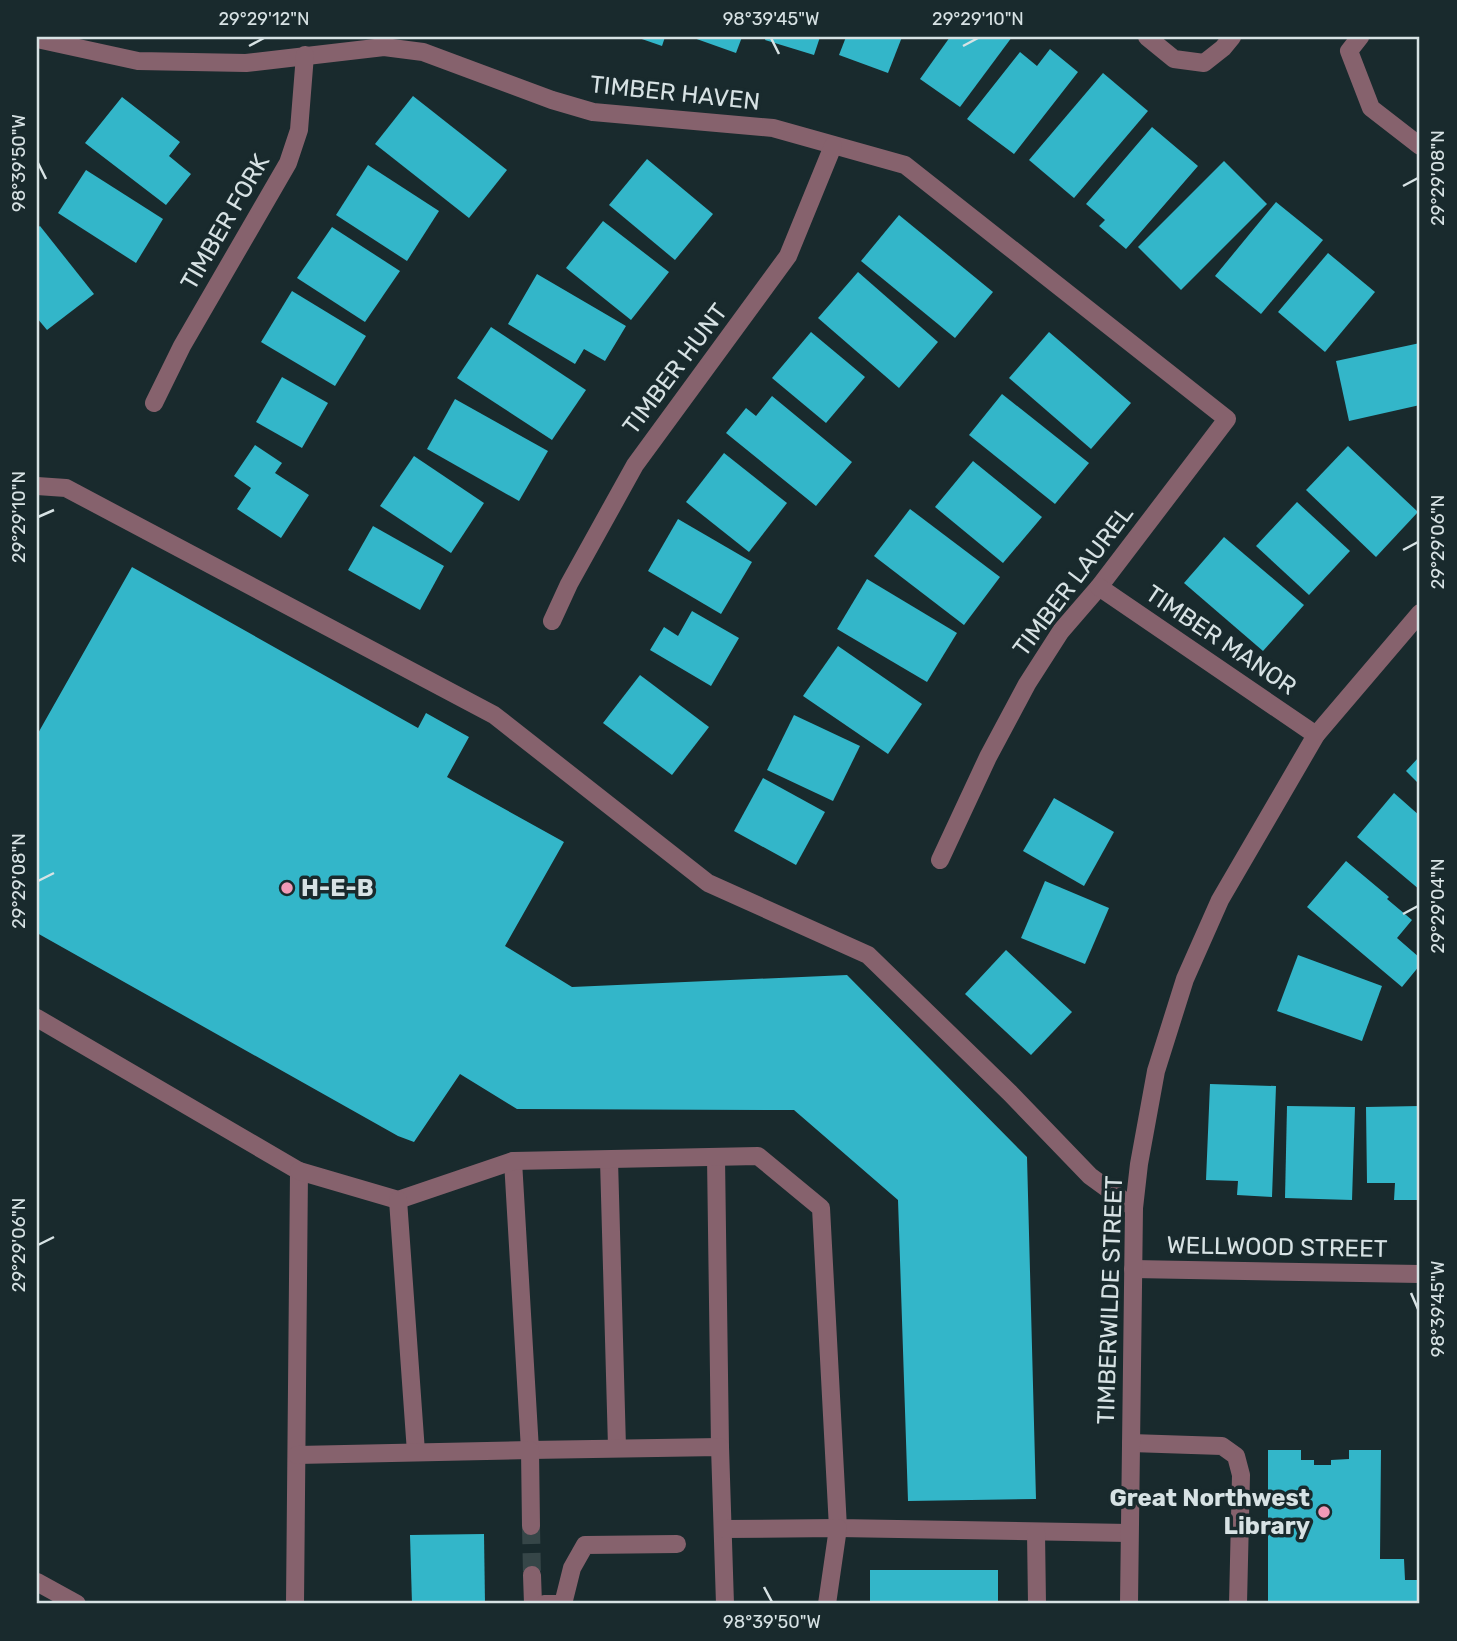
<svg xmlns="http://www.w3.org/2000/svg" width="1457" height="1641" font-family="Rubik,sans-serif">
  <style>
    .building { fill: #33b6c9 }
    .lines { fill: none; stroke-linecap: round; stroke-linejoin: round }
    .minor-tunnel { stroke: #364648; stroke-width: 18; stroke-dasharray: 18 9; stroke-linecap: butt }
    .minor { stroke: #86626d; stroke-width: 18 }
    .ticks { fill: none; stroke: #d7e2e4; stroke-width: 2.5 }
    .poi-dot { fill: #f09ab7; stroke: #192a2d; stroke-width: 2.5 }
    .labels { text-anchor: middle; dominant-baseline: central; stroke-width: 7; stroke-linejoin: round; paint-order: stroke }
    .street-label { font-size: 24px; fill: #d7e2e4; stroke: #192a2d }
    .poi-label { font-size: 24px; font-weight: bold; fill: #d7e2e4; stroke: #192a2d; text-anchor: start }
    .neatline { fill: none; stroke: #d7e2e4; stroke-width: 2.5 }
    .ticks-label { font-size: 18px; text-anchor: middle; fill: #d7e2e4 }
  </style>
  <rect width="100%" height="100%" fill="#192a2d"/>
  <g class="building">
    <polygon points="636,37 665,37 662,46"/>
    <polygon points="691,37 742,37 736,53"/>
    <polygon points="766,37 820,37 814,55 765,40"/>
    <polygon points="846,37 902,37 888,73 839,55"/>
    <polygon points="950,37 1012,37 960,107 920,79"/>
    <polygon points="1050,49 1078,72 1014,154 967,119 1020,52 1037,66"/>
    <polygon points="1103,73 1148,111 1074,198 1029,160"/>
    <polygon points="413,96 507,170 469,218 375,144"/>
    <polygon points="122,97 180,142 169,156 191,174 166,205 85,143"/>
    <polygon points="1152,127 1198,166 1126,249 1099,226 1105,220 1086,204"/>
    <polygon points="647,159 713,214 675,260 609,205"/>
    <polygon points="1224,161 1267,204 1181,290 1138,247"/>
    <polygon points="368,165 439,211 407,261 336,215"/>
    <polygon points="86,170 163,219 136,263 58,213"/>
    <polygon points="1276,202 1323,240 1261,314 1215,276"/>
    <polygon points="899,215 993,292 955,338 861,261"/>
    <polygon points="603,221 669,272 631,320 566,268"/>
    <polygon points="40,226 94,294 47,330 37,318 37,228"/>
    <polygon points="332,227 400,271 365,322 297,278"/>
    <polygon points="1328,253 1375,292 1325,352 1278,312"/>
    <polygon points="858,272 938,342 899,388 818,318"/>
    <polygon points="537,274 626,326 605,361 584,349 575,364 508,324"/>
    <polygon points="292,291 366,336 335,386 261,342"/>
    <polygon points="491,327 586,390 552,440 457,378"/>
    <polygon points="811,332 865,377 826,423 772,378"/>
    <polygon points="1049,332 1131,403 1091,449 1009,378"/>
    <polygon points="1420,343 1420,405 1349,421 1336,361"/>
    <polygon points="282,377 328,403 302,448 256,422"/>
    <polygon points="1002,394 1089,463 1055,504 969,435"/>
    <polygon points="772,396 852,462 816,506 726,433 746,408 756,416"/>
    <polygon points="455,399 548,451 519,501 427,449"/>
    <polygon points="255,445 282,463 275,473 309,495 281,538 237,509 251,488 234,476"/>
    <polygon points="1348,446 1418,512 1376,557 1306,490"/>
    <polygon points="724,453 787,503 749,552 686,502"/>
    <polygon points="414,456 484,503 451,553 380,506"/>
    <polygon points="973,461 1042,517 1003,563 935,507"/>
    <polygon points="1297,502 1350,551 1309,595 1256,546"/>
    <polygon points="910,509 1000,577 964,625 874,556"/>
    <polygon points="678,519 752,562 721,614 648,571"/>
    <polygon points="373,526 444,566 420,610 348,570"/>
    <polygon points="1224,537 1304,605 1263,651 1184,583"/>
    <polygon points="132,567 418,728 426,713 469,737 447,777 564,842 505,946 572,987 847,975 1027,1157 1036,1499 908,1501 898,1200 794,1110 517,1109 460,1074 414,1142 398,1136 37,933 37,735"/>
    <polygon points="867,579 957,633 927,682 837,629"/>
    <polygon points="692,611 739,638 711,686 650,650 664,627 678,636"/>
    <polygon points="838,646 922,704 888,754 803,696"/>
    <polygon points="640,675 709,727 672,775 603,723"/>
    <polygon points="794,715 860,746 833,801 767,770"/>
    <polygon points="1420,756 1420,785 1406,771"/>
    <polygon points="763,778 825,812 796,865 734,831"/>
    <polygon points="1394,793 1420,816 1420,890 1357,837"/>
    <polygon points="1054,798 1114,832 1084,886 1023,851"/>
    <polygon points="1346,861 1389,897 1387,899 1412,920 1397,938 1420,958 1420,965 1402,987 1307,907"/>
    <polygon points="1045,881 1109,908 1085,964 1021,938"/>
    <polygon points="1006,950 1072,1012 1031,1055 965,994"/>
    <polygon points="1298,955 1382,986 1362,1041 1277,1011"/>
    <polygon points="1210,1084 1276,1086 1272,1197 1237,1195 1238,1181 1206,1180"/>
    <polygon points="1287,1106 1355,1107 1352,1200 1285,1198"/>
    <polygon points="1420,1106 1420,1200 1394,1200 1395,1183 1367,1183 1366,1107"/>
    <polygon points="1268,1450 1301,1450 1301,1460 1314,1460 1314,1465 1331,1465 1331,1460 1349,1459 1349,1450 1381,1450 1380,1559 1404,1559 1405,1580 1420,1580 1420,1604 1268,1604"/>
    <polygon points="484,1534 485,1604 412,1604 410,1535"/>
    <rect x="870" y="1570" width="128" height="34"/>
  </g>
  <g class="lines">
    <polyline class="minor-tunnel" points="531,1526 532,1575"/>
    <g class="minor">
      <polyline points="1147,37 1174,59 1204,63 1223,48 1232,37"/>
      <polyline points="1360,37 1349,51 1371,108 1420,146"/>
      <polyline points="37,39 138,61 246,63 384,47 423,52 552,100 593,112 773,128 905,165 1227,419 1099,587 1061,631 1027,684 988,757 940,860"/>
      <polyline points="154,403 182,346 288,163 299,130 305,55"/>
      <polyline points="37,486 66,488 494,715 708,883 868,955 1010,1093 1090,1176 1134,1208"/>
      <polyline points="1099,587 1316,735"/>
      <polyline points="552,621 569,584 635,465 788,256 833,146"/>
      <polyline points="37,1018 299,1171 295,1604"/>
      <polyline points="716,1157 720,1447"/>
      <polyline points="609,1160 617,1447"/>
      <polyline points="513,1161 530,1450 720,1447 725,1604"/>
      <polyline points="299,1171 398,1200 513,1161 758,1156 821,1208 838,1528 1129,1533"/>
      <polyline points="398,1200 416,1452"/>
      <polyline points="1133,1269 1420,1274"/>
      <polyline points="1131,1443 1222,1446 1236,1456 1241,1475 1238,1604"/>
      <polyline points="297,1455 530,1450 531,1526"/>
      <polyline points="723,1529 838,1528 827,1604"/>
      <polyline points="1036,1532 1037,1604"/>
      <polyline points="532,1575 533,1604"/>
      <polyline points="37,1582 77,1604"/>
      <polyline points="544,1604 563,1604 572,1568 585,1545 677,1544"/>
      <polyline points="1129,1604 1134,1208 1139,1164 1156,1071 1185,979 1220,900 1316,735 1420,613"/>
    </g>
  </g>
  <path class="ticks" d="M 771,38 L 779,54M 249,46 L 264,38M 963,46 L 978,38M 38,163 L 46,179M 1403,186 L 1418,178M 38,517 L 54,510M 1403,550 L 1418,542M 38,881 L 54,873M 1403,914 L 1418,906M 38,1245 L 54,1237M 1411,1293 L 1418,1309M 764,1587 L 772,1602"/>
  <g class="poi-dot">
    <circle cx="287" cy="888" r="7"/>
    <circle cx="1324" cy="1512" r="7"/>
  </g>
  <g class="labels">
    <g class="street-label">
      <text transform="translate(675 93) rotate(6)">TIMBER HAVEN</text>
      <text transform="translate(225 222) rotate(-60)">TIMBER FORK</text>
      <text transform="translate(675 369) rotate(-53)">TIMBER HUNT</text>
      <text transform="translate(1073 581) rotate(-53)">TIMBER LAUREL</text>
      <text transform="translate(1221 640) rotate(34)">TIMBER MANOR</text>
      <text transform="translate(1277 1247) rotate(1)">WELLWOOD STREET</text>
      <text transform="translate(1110 1300) rotate(-88)">TIMBERWILDE STREET</text>
    </g>
    <g class="poi-label">
      <text x="301" y="888">H-E-B</text>
      <text x="1310" y="1498" text-anchor="end">Great Northwest<tspan x="1310" dy="28">Library</tspan></text>
    </g>
  </g>
  <rect width="1457" height="1641" fill="none" stroke="#192a2d" stroke-width="77"/>
  <rect x="38" y="38" width="1380" height="1564" class="neatline"/>
  <g class="ticks-label">
    <text x="264" y="25">29°29'12"N</text>
    <text x="771" y="25">98°39'45"W</text>
    <text x="978" y="25">29°29'10"N</text>
    <text transform="translate(19 163) rotate(-90)" y="6">98°39'50"W</text>
    <text transform="translate(1438 178) rotate(-90)" y="6">29°29'08"N</text>
    <text transform="translate(19 517) rotate(-90)" y="6">29°29'10"N</text>
    <text transform="translate(1438 542) rotate(-90)" y="6">29°29'06"N</text>
    <text transform="translate(19 881) rotate(-90)" y="6">29°29'08"N</text>
    <text transform="translate(1438 906) rotate(-90)" y="6">29°29'04"N</text>
    <text transform="translate(19 1245) rotate(-90)" y="6">29°29'06"N</text>
    <text transform="translate(1438 1309) rotate(-90)" y="6">98°39'45"W</text>
    <text x="772" y="1628">98°39'50"W</text>
  </g>
</svg>
